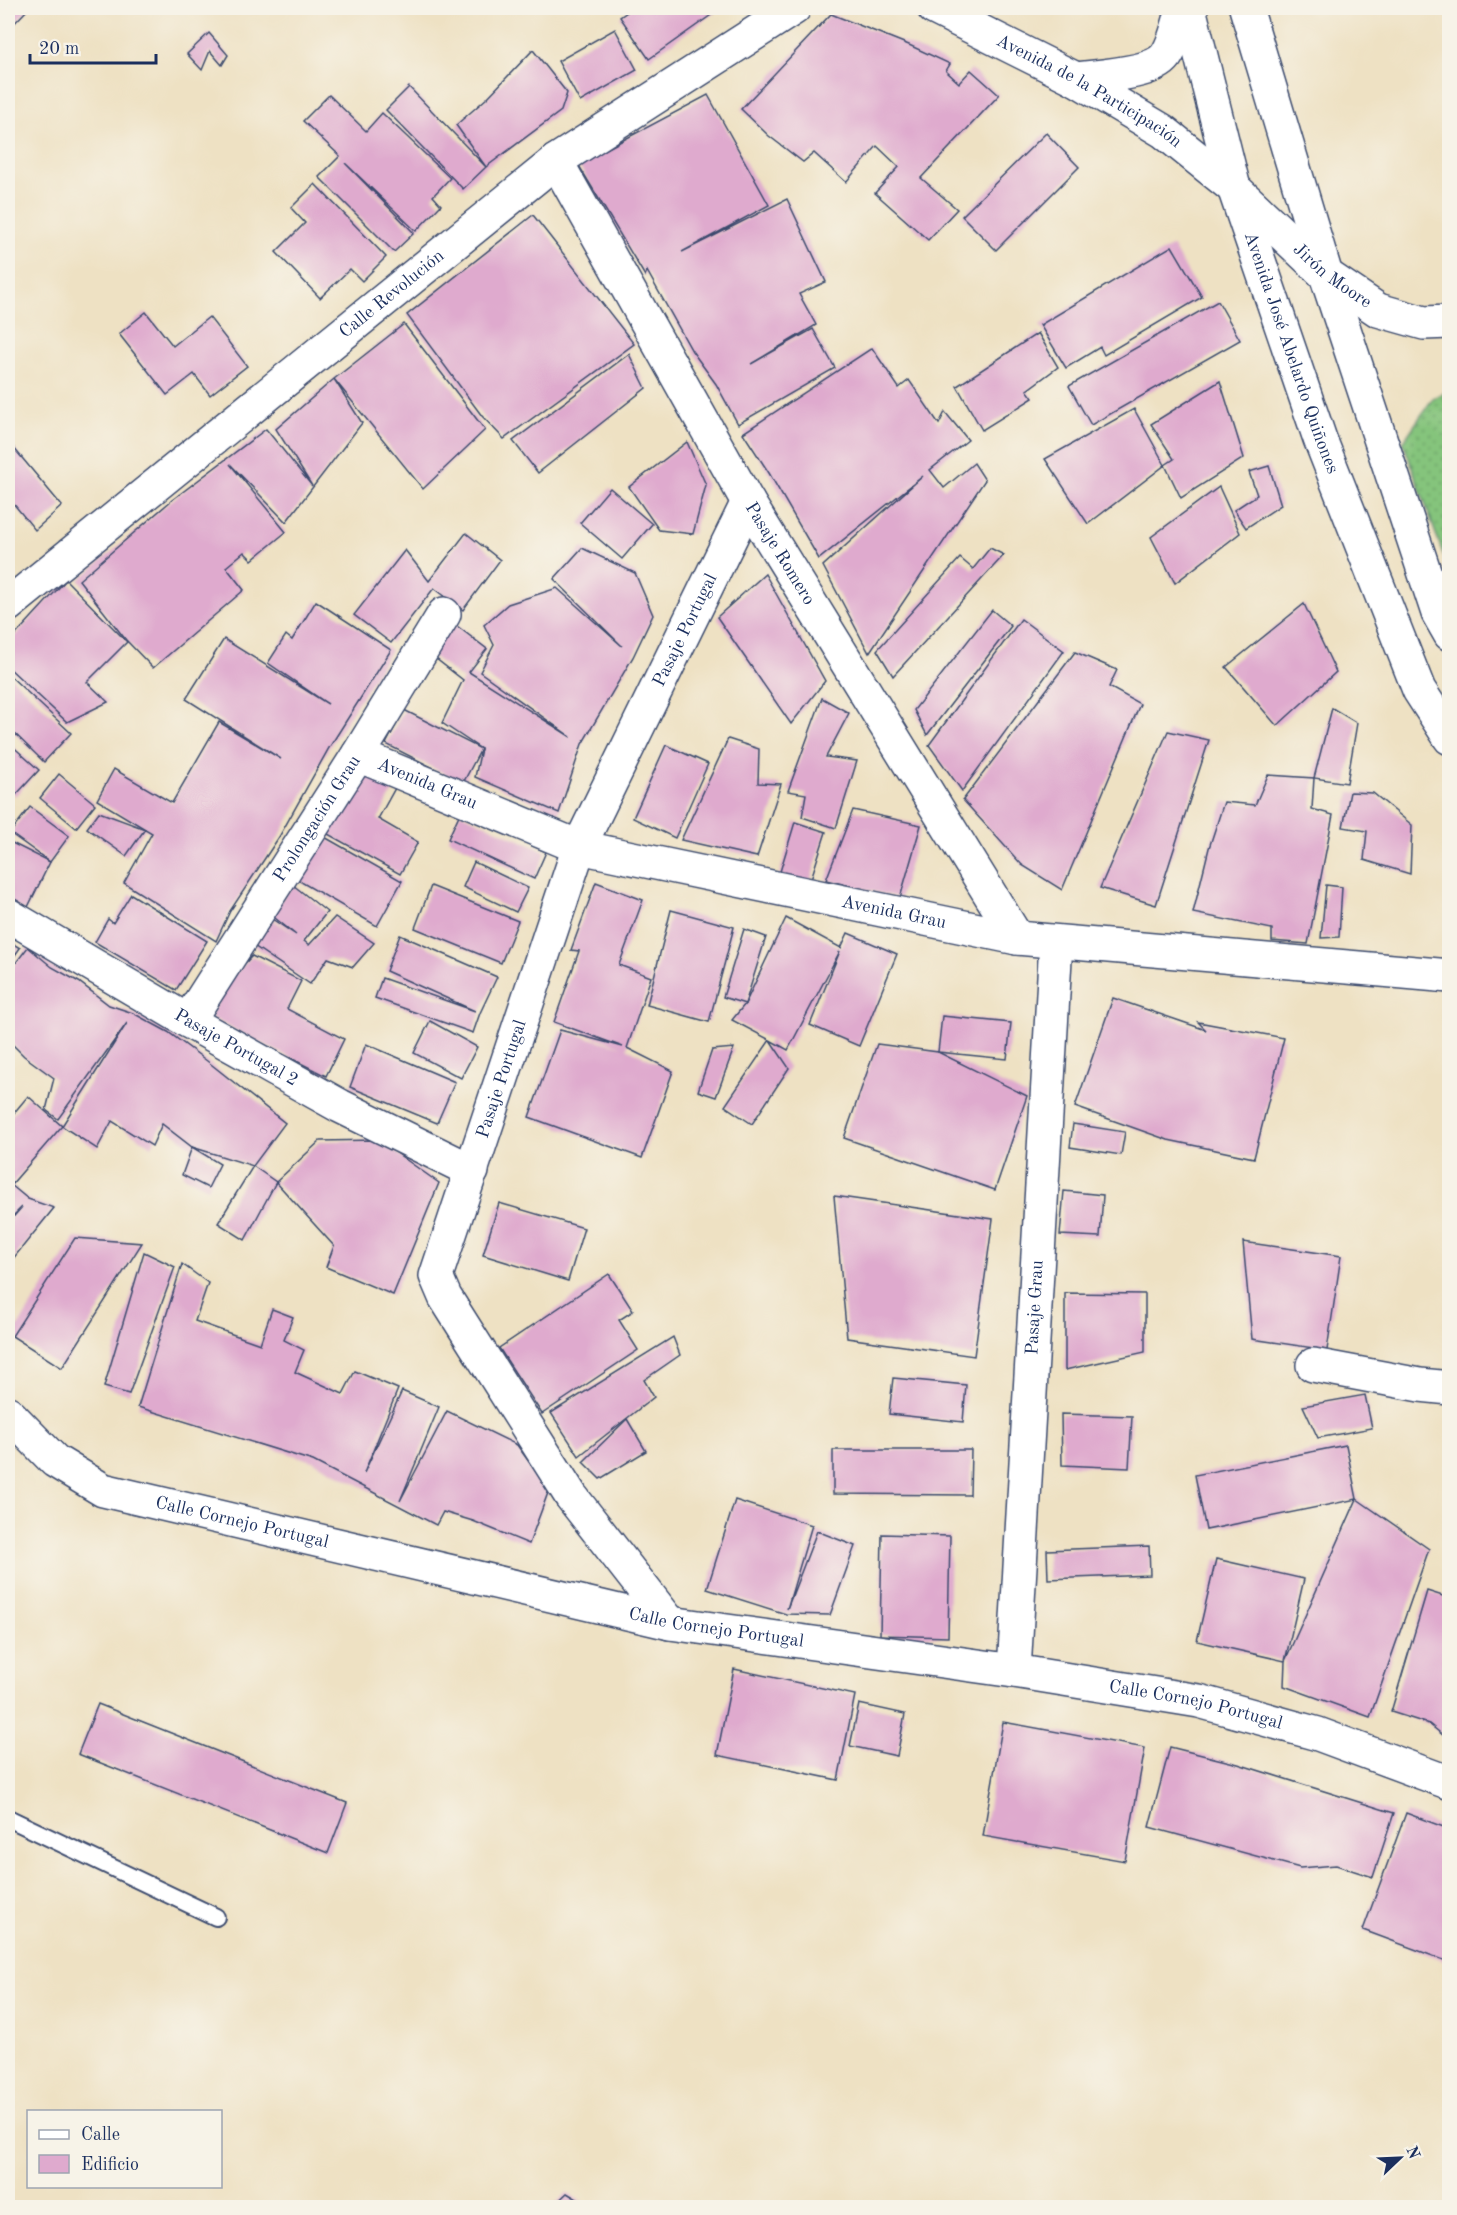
<svg xmlns="http://www.w3.org/2000/svg" width="1457" height="2215" font-family="'Old Standard TT',serif">
  <style>
    .park { fill: url(#park-dots); stroke: #507a6d; stroke-width: 1.5 }
    .building { fill: #dfaace }
    .lines { fill: none; stroke-linecap: round; stroke-linejoin: round }
    .service-casing { stroke: #3b4a6d; stroke-width: 20 }
    .minor-casing { stroke: #3b4a6d; stroke-width: 36 }
    .secondary-casing { stroke: #3b4a6d; stroke-width: 36 }
    .primary-casing { stroke: #3b4a6d; stroke-width: 36 }
    .service { stroke: #fff; stroke-width: 16 }
    .minor { stroke: #fff; stroke-width: 33 }
    .secondary { stroke: #fff; stroke-width: 33 }
    .primary { stroke: #fff; stroke-width: 33 }
    .labels { text-anchor: middle; dominant-baseline: central; stroke-width: 6; stroke-linejoin: round; paint-order: stroke }
    .street-label { font-size: 18px; fill: #1b2f5e; stroke: #f7f3e8 }
  </style>
  <defs>
    <pattern id="park-dots" width="8" height="8" patternUnits="userSpaceOnUse" patternTransform="scale(1.5)"><rect width="8" height="8" fill="#85c47c"/><path d="M2 2h.1M6 6h.1" fill="none" stroke="#6ca069" stroke-width="1.8" stroke-linecap="round"/></pattern>
  </defs>
  <rect width="100%" height="100%" fill="#f7f3e8"/>
  <filter id="ink" filterUnits="userSpaceOnUse"><feTurbulence type="fractalNoise" baseFrequency=".0167" numOctaves="2"/><feDisplacementMap in="SourceGraphic" scale="12" xChannelSelector="R" yChannelSelector="G"/><feConvolveMatrix kernelMatrix="1 2 1 2 8 2 1 2 1" color-interpolation-filters="sRGB"/></filter>
  <filter id="wash" filterUnits="userSpaceOnUse"><feTurbulence type="fractalNoise" baseFrequency=".008" numOctaves="4" result="noise"/><feDisplacementMap in="SourceGraphic" scale="24" xChannelSelector="R" yChannelSelector="G"/><feGaussianBlur stdDeviation="1.35" result="paint"/><feColorMatrix in="noise" values="0 0 0 0 0 0 0 0 0 0 0 0 0 0 0 0 0 1.4 0 .05"/><feComposite in="paint" operator="in"/></filter>
  <g filter="url(#wash)">
    <rect width="100%" height="100%" fill="#eee1c3"/>
    <polygon class="park" points="1449,391 1449,565 1443,554 1403,442 1433,398"/>
    <g id="blocks">
      <g class="building">
        <polygon points="8,8 29,8 8,30"/>
        <polygon points="633,8 721,8 649,59 620,17"/>
        <polygon points="831,14 909,45 950,64 946,71 959,83 971,70 999,95 921,178 957,209 928,240 875,193 899,167 877,146 846,182 814,153 803,162 769,136 741,109"/>
        <polygon points="615,29 637,70 580,102 558,61"/>
        <polygon points="209,33 228,55 222,65 210,51 202,70 187,54"/>
        <polygon points="533,50 567,93 561,111 486,167 463,189 386,110 409,87 486,167 456,125 487,98"/>
        <polygon points="329,95 366,131 382,113 450,178 433,196 441,205 416,231 345,163 414,233 394,252 319,177 340,156 303,121"/>
        <polygon points="708,95 769,205 682,252 787,199 826,282 799,294 816,325 751,364 813,329 835,368 738,424 716,384 692,351 647,271 645,276 578,164"/>
        <polygon points="1046,133 1079,167 996,250 962,216"/>
        <polygon points="315,184 386,257 362,281 350,269 320,298 276,252 305,223 291,208"/>
        <polygon points="533,215 634,344 504,439 482,416 407,315"/>
        <polygon points="1172,246 1202,297 1104,355 1100,347 1066,368 1040,325"/>
        <polygon points="1218,301 1240,340 1091,425 1069,386"/>
        <polygon points="146,312 173,346 209,317 247,366 210,395 194,374 167,395 119,334"/>
        <polygon points="404,324 485,430 423,489 334,379 362,423 286,522 230,464 286,532 252,560 244,552 226,567 244,590 153,668 126,640 79,580 172,500 266,429 312,486 276,429 334,379"/>
        <polygon points="1038,333 1058,367 1027,390 1033,398 982,430 957,386"/>
        <polygon points="872,348 899,388 909,380 939,424 945,412 968,440 930,470 944,488 974,463 985,480 869,653 823,566 923,476 819,559 769,473 743,433"/>
        <polygon points="629,354 646,388 538,473 513,441"/>
        <polygon points="1220,381 1244,458 1181,498 1165,465 1174,459 1151,424"/>
        <polygon points="1134,409 1165,465 1088,524 1045,459"/>
        <polygon points="8,441 62,506 35,530 8,497"/>
        <polygon points="687,442 706,485 693,534 659,530 629,487"/>
        <polygon points="1269,466 1281,505 1246,528 1234,510 1257,495 1249,472"/>
        <polygon points="1219,487 1240,533 1175,583 1151,537"/>
        <polygon points="610,488 652,524 622,559 580,523"/>
        <polygon points="466,533 500,560 463,610 434,588 391,643 354,615 405,550 429,581"/>
        <polygon points="582,548 635,573 653,615 633,657 582,744 559,813 475,777 481,749 442,723 463,680 426,651 449,620 487,649 469,672 571,737 480,672 494,645 484,625 508,604 557,588 622,646 554,579"/>
        <polygon points="990,548 1004,555 893,676 877,650 960,558 973,569"/>
        <polygon points="765,574 825,681 791,724 717,617"/>
        <polygon points="66,580 127,642 87,682 108,702 67,722 8,667 8,643"/>
        <polygon points="316,601 391,650 329,748 279,837 230,911 216,941 124,883 152,833 97,800 114,769 172,803 219,722 281,759 186,699 224,639 328,704 268,663 286,635 292,640"/>
        <polygon points="1304,604 1336,672 1277,726 1226,667"/>
        <polygon points="992,610 1011,626 927,735 914,710"/>
        <polygon points="1021,619 1064,651 962,791 929,745"/>
        <polygon points="1075,652 1117,670 1109,687 1140,704 1062,890 1022,865 963,800"/>
        <polygon points="8,674 71,733 44,762 8,727"/>
        <polygon points="822,698 849,713 826,757 857,761 836,828 802,817 806,794 788,791"/>
        <polygon points="1332,708 1357,723 1347,783 1314,778"/>
        <polygon points="404,710 481,749 463,783 386,744"/>
        <polygon points="1168,731 1209,740 1156,905 1100,888"/>
        <polygon points="728,739 759,749 758,783 781,784 757,857 681,840"/>
        <polygon points="8,742 39,770 15,796 8,789"/>
        <polygon points="666,745 708,764 675,838 633,818"/>
        <polygon points="360,769 395,788 378,819 418,842 400,874 326,833"/>
        <polygon points="59,774 95,804 76,828 40,798"/>
        <polygon points="1268,775 1314,778 1312,809 1333,815 1308,944 1272,941 1272,929 1193,913 1209,848 1224,802 1255,805"/>
        <polygon points="1350,792 1373,793 1412,825 1410,874 1364,860 1367,831 1343,827"/>
        <polygon points="30,807 69,836 50,862 10,833"/>
        <polygon points="853,810 921,825 900,898 826,880"/>
        <polygon points="99,812 145,829 126,856 87,828"/>
        <polygon points="460,813 546,852 534,879 448,839"/>
        <polygon points="795,822 826,832 809,885 779,875"/>
        <polygon points="314,831 402,881 377,926 289,875"/>
        <polygon points="8,841 50,862 26,911 8,902"/>
        <polygon points="474,862 528,888 516,912 463,887"/>
        <polygon points="596,882 643,900 619,965 651,977 627,1048 673,1071 642,1158 529,1117 560,1030 623,1047 554,1022 579,951 571,950"/>
        <polygon points="293,885 327,912 304,941 309,945 335,917 374,943 353,967 328,958 310,984 254,946 272,919 296,935 270,914"/>
        <polygon points="1326,885 1342,887 1339,937 1321,938"/>
        <polygon points="431,886 518,921 501,963 415,928"/>
        <polygon points="131,894 207,941 176,990 95,942 108,919 113,923"/>
        <polygon points="671,910 734,927 709,1022 647,1005"/>
        <polygon points="786,918 841,948 848,933 897,954 859,1046 810,1025 840,951 788,1050 770,1040 789,1068 752,1124 725,1106 770,1040 732,1020 745,1004"/>
        <polygon points="744,929 766,937 745,1004 723,997"/>
        <polygon points="400,935 497,977 480,1013 473,1033 375,998 382,978 475,1011 386,971"/>
        <polygon points="8,941 20,948 8,965"/>
        <polygon points="28,947 52,967 79,982 109,1005 133,1013 168,1032 207,1061 285,1123 253,1166 192,1147 162,1124 152,1146 112,1121 97,1149 62,1126 11,1185 28,1199 54,1208 8,1265 8,1223 22,1207 8,1221 8,1120 28,1096 62,1126 127,1023 58,1119 46,1110 54,1078 24,1056 8,1040 8,973"/>
        <polygon points="252,956 301,981 287,1009 344,1039 326,1076 210,1017 229,980"/>
        <polygon points="1113,998 1206,1030 1198,1022 1284,1038 1254,1158 1168,1140 1075,1107"/>
        <polygon points="942,1016 1011,1023 1007,1059 938,1052"/>
        <polygon points="430,1021 477,1047 461,1078 414,1053"/>
        <polygon points="366,1044 455,1082 437,1123 350,1087"/>
        <polygon points="877,1044 938,1052 1027,1096 995,1190 844,1138"/>
        <polygon points="734,1048 716,1097 698,1091 712,1050"/>
        <polygon points="1073,1124 1125,1132 1121,1155 1070,1147"/>
        <polygon points="378,1140 439,1183 393,1295 326,1267 334,1246 276,1182 320,1141"/>
        <polygon points="192,1147 220,1164 208,1188 182,1175"/>
        <polygon points="253,1166 276,1182 245,1240 218,1223"/>
        <polygon points="1064,1191 1103,1195 1100,1237 1060,1235"/>
        <polygon points="834,1196 993,1219 974,1356 847,1338"/>
        <polygon points="499,1203 584,1228 568,1281 483,1255"/>
        <polygon points="75,1238 142,1243 62,1368 12,1336"/>
        <polygon points="1243,1242 1341,1256 1327,1350 1252,1339"/>
        <polygon points="144,1252 175,1267 129,1394 104,1387"/>
        <polygon points="182,1264 208,1283 195,1321 260,1344 272,1309 293,1317 284,1340 304,1350 295,1372 343,1394 355,1371 398,1389 364,1473 402,1391 439,1407 400,1501 447,1411 517,1445 549,1490 529,1544 473,1521 443,1512 436,1525 313,1461 138,1407"/>
        <polygon points="609,1274 633,1311 619,1320 638,1350 542,1414 499,1348"/>
        <polygon points="1065,1293 1145,1294 1145,1352 1065,1370"/>
        <polygon points="673,1337 680,1355 644,1380 654,1397 579,1456 551,1413"/>
        <polygon points="893,1378 966,1385 963,1422 889,1414"/>
        <polygon points="1365,1395 1372,1428 1318,1438 1303,1406"/>
        <polygon points="1061,1414 1132,1416 1129,1468 1062,1465"/>
        <polygon points="627,1419 646,1451 600,1479 583,1462"/>
        <polygon points="1346,1445 1357,1499 1206,1530 1195,1475"/>
        <polygon points="833,1450 971,1450 970,1495 833,1494"/>
        <polygon points="1357,1499 1429,1549 1370,1717 1284,1686 1285,1661 1197,1641 1216,1559 1304,1579 1285,1661"/>
        <polygon points="735,1500 812,1525 787,1609 817,1531 855,1546 830,1615 786,1614 707,1589"/>
        <polygon points="882,1534 950,1536 948,1637 880,1635"/>
        <polygon points="1149,1546 1150,1575 1048,1579 1047,1550"/>
        <polygon points="1427,1591 1449,1598 1449,1740 1429,1724 1391,1712"/>
        <polygon points="734,1669 855,1695 838,1780 717,1755"/>
        <polygon points="98,1704 347,1803 328,1853 78,1754"/>
        <polygon points="859,1704 905,1714 897,1756 850,1746"/>
        <polygon points="1003,1722 1145,1748 1125,1861 983,1836"/>
        <polygon points="1170,1747 1238,1764 1394,1813 1373,1877 1336,1865 1300,1868 1149,1827"/>
        <polygon points="1406,1813 1449,1829 1449,1962 1363,1930"/>
        <polygon points="567,2193 592,2208 551,2208"/>
      </g>
    </g>
  </g>
  <g filter="url(#ink)">
    <use href="#blocks" fill-opacity="0" stroke="#3b4a6d" stroke-width="1.5"/>
    <g class="lines">
      <g class="service-casing">
        <polyline id="service" points="8,1818 216,1917"/>
      </g>
      <g class="minor-casing">
        <g id="minor">
          <path id="s1" d="M 556,161 L 748,502 L 1017,938"/>
          <path id="s2" d="M 1234,188 L 1326,275 L 1378,310 L 1424,323 L 1450,322"/>
          <path id="s3" d="M 8,605 L 556,161 L 794,8"/>
          <path id="s4" d="M 358,755 L 579,847 L 1017,938 L 1450,976"/>
          <path id="s5" d="M 8,915 L 188,1021 L 340,1106 L 472,1171"/>
          <path id="s6" d="M 188,1021 L 358,755 L 444,614"/>
          <polyline points="1313,1365 1420,1385 1450,1388"/>
          <path id="s7" d="M 8,1413 L 55,1461 L 103,1490 L 670,1623 L 1014,1671 L 1199,1701 L 1318,1734 L 1450,1783"/>
          <path id="s8" d="M 670,1623 L 571,1496 L 445,1297 L 436,1276 L 579,847 L 748,502"/>
          <path id="s9" d="M 1014,1671 L 1056,942"/>
        </g>
      </g>
      <g class="secondary-casing">
        <g id="secondary">
          <path id="s10" d="M 934,8 L 1076,79 L 1163,131 L 1234,188"/>
        </g>
      </g>
      <g class="primary-casing">
        <g id="primary">
          <path id="s11" d="M 1189,8 L 1234,188 L 1320,439 L 1419,690 L 1450,738"/>
          <polyline points="1246,8 1326,275 1438,613 1450,634"/>
          <path d="M 1076,79 C 1098,76 1153,74 1166,56 C 1175,43 1179,23 1183,8"/>
        </g>
      </g>
      <use href="#service" class="service"/>
      <use href="#minor" class="minor"/>
      <use href="#secondary" class="secondary"/>
      <use href="#primary" class="primary"/>
    </g>
  </g>
  <g class="labels">
    <g class="street-label">
      <text stroke="none"><textPath href="#s10" startOffset="176">Avenida de la Participación</textPath></text>
      <text stroke="none"><textPath href="#s2" startOffset="132">Jirón Moore</textPath></text>
      <text stroke="none"><textPath href="#s3" startOffset="494">Calle Revolución</textPath></text>
      <text stroke="none"><textPath href="#s11" startOffset="360">Avenida José Abelardo Quiñones</textPath></text>
      <text stroke="none"><textPath href="#s1" startOffset="452">Pasaje Romero</textPath></text>
      <text stroke="none"><textPath href="#s8" startOffset="1113">Pasaje Portugal</textPath></text>
      <text stroke="none"><textPath href="#s4" startOffset="75">Avenida Grau</textPath></text>
      <text stroke="none"><textPath href="#s6" startOffset="240">Prolongación Grau</textPath></text>
      <text stroke="none"><textPath href="#s4" startOffset="561">Avenida Grau</textPath></text>
      <text stroke="none"><textPath href="#s5" startOffset="264">Pasaje Portugal 2</textPath></text>
      <text stroke="none"><textPath href="#s8" startOffset="627">Pasaje Portugal</textPath></text>
      <text stroke="none"><textPath href="#s9" startOffset="364">Pasaje Grau</textPath></text>
      <text stroke="none"><textPath href="#s7" startOffset="266">Calle Cornejo Portugal</textPath></text>
      <text stroke="none"><textPath href="#s7" startOffset="752">Calle Cornejo Portugal</textPath></text>
      <text stroke="none"><textPath href="#s7" startOffset="1238">Calle Cornejo Portugal</textPath></text>
    </g>
  </g>
  <rect width="1457" height="2215" fill="none" stroke="#f7f3e8" stroke-width="30"/>
  <rect x="27" y="2110" width="195" height="78" fill="#f7f3e8" stroke="#9fa5b1" stroke-width="1.5"/>
  <rect x="39" y="2130" width="30" height="9" fill="#ffffff" stroke="#9fa5b1" stroke-width="1.5"/>
  <text x="81" y="2140" font-size="18" fill="#1b2f5e">Calle</text>
  <rect x="39" y="2155" width="30" height="18" fill="#dfaace" stroke="#9fa5b1" stroke-width="1.5"/>
  <text x="81" y="2170" font-size="18" fill="#1b2f5e">Edificio</text>
  <g transform="translate(1400 2158) rotate(67)" stroke="#f7f3e8" stroke-width="4.5" paint-order="stroke">
  <path d="M0-4.5L10 22L0 15L-10 22Z" fill="#1b2f5e"/>
  <text y="-9" font-size="16" font-weight="bold" text-anchor="middle" fill="#1b2f5e">N</text>
  </g>
  <path d="M30 54v9h126v-9" fill="none" stroke="#1b2f5e" stroke-width="3"/>
  <text x="39" y="54" font-size="18" fill="#1b2f5e" stroke="#f7f3e8" stroke-width="4.5" paint-order="stroke">20 m</text>
</svg>
